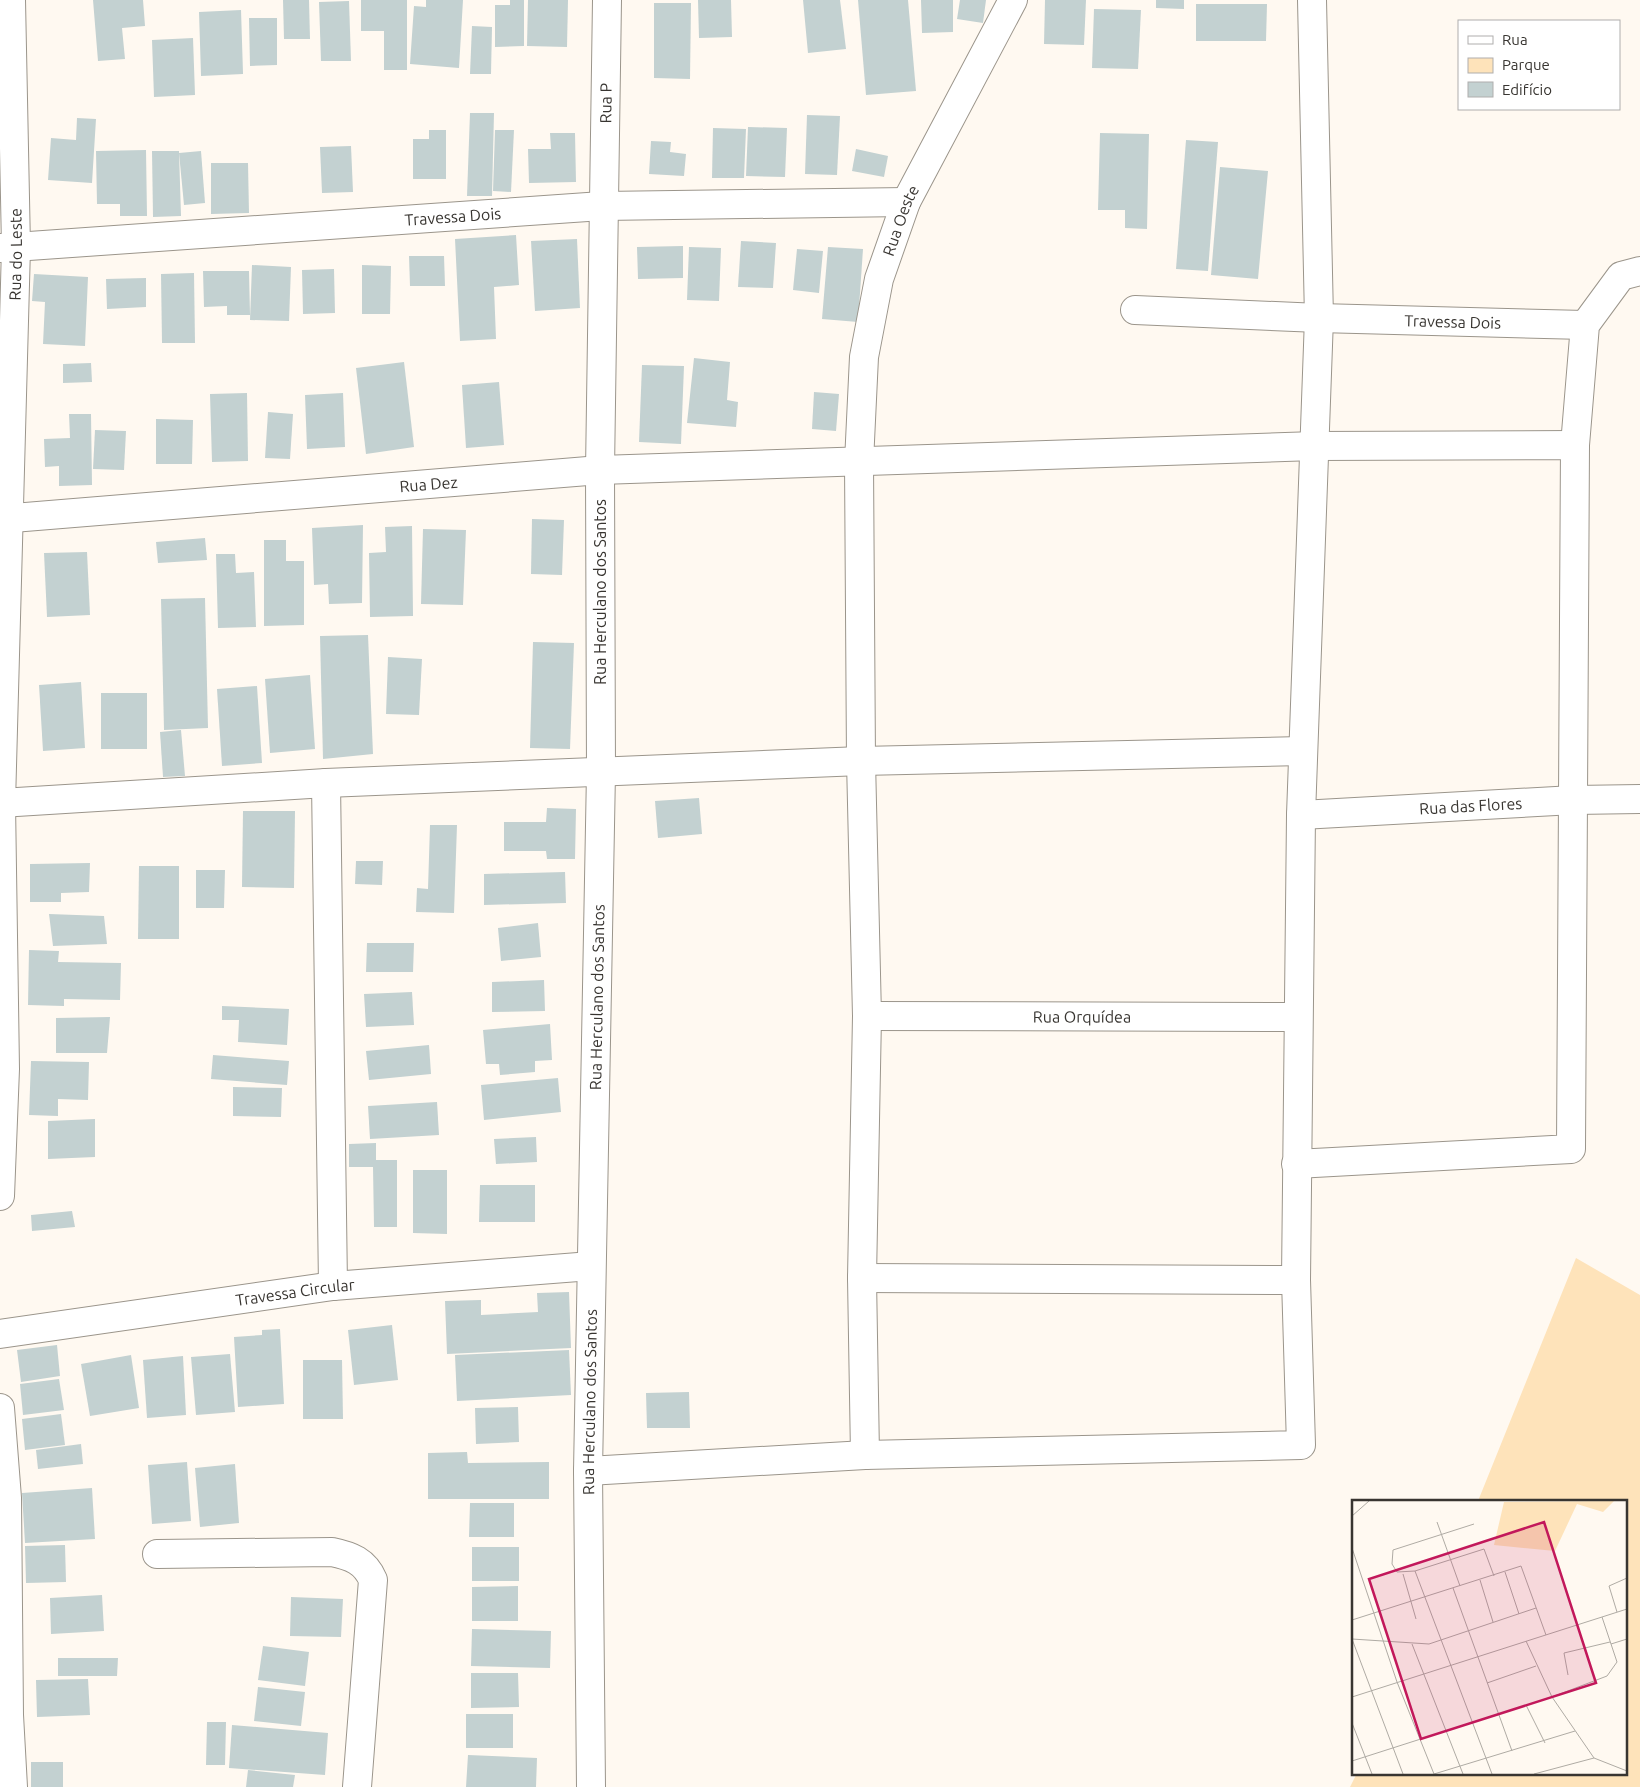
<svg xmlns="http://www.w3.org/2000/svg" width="1640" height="1787" font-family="Ubuntu,sans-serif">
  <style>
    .green { fill: #fee3ba }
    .building { fill: #c3d1d1 }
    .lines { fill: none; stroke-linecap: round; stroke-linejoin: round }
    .street-casing { stroke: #9b958b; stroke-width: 30 }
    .secondary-casing { stroke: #9b958b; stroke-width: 30 }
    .street { stroke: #fff; stroke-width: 28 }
    .secondary { stroke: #fff; stroke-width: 28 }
    .labels { text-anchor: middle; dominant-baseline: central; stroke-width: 4.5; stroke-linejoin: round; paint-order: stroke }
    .street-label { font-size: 16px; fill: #383531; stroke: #fff }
    .inset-road { fill: none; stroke: #afaba4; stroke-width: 1 }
    .view { fill: #c2185b; fill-opacity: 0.15; stroke: #c2185b; stroke-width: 2.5 }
    .inset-edge { fill: none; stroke: #383531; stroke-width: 2.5 }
  </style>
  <rect width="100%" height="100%" fill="#fff9f1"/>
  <polygon class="green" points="1576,1258 1640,1295 1640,1787 1350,1787 1357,1773 1626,1773 1626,1501 1478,1501"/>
  <g class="building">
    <polygon points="93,0 143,0 145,26 122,28 125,59 98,61"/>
    <polygon points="283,0 309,0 310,39 284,39"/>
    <polygon points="361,0 407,0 407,70 384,70 384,31 361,31"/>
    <polygon points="426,0 463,0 459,68 410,64 414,6 426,7"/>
    <polygon points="510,0 524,0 524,46 495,47 495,5 510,5"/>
    <polygon points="528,0 568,0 567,47 527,46"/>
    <polygon points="698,0 731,0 732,37 699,38"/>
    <polygon points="803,0 840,0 846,49 808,53"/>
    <polygon points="858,0 908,0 916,91 866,95"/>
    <polygon points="921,0 953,0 953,32 922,33"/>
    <polygon points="960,0 986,0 983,23 957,19"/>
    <polygon points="1045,0 1086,0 1084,45 1044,44"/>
    <polygon points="1156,0 1184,0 1184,9 1156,8"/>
    <polygon points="349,1 351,61 321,61 319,2"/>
    <polygon points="654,3 691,3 690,79 654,78"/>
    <polygon points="1196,4 1267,4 1266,41 1196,41"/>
    <polygon points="1094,9 1141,10 1138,69 1092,68"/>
    <polygon points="241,10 243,74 201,76 199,12"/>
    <polygon points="249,18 277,18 277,65 250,66"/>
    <polygon points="472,26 492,27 491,74 470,74"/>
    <polygon points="193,38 195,95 154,97 152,40"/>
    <polygon points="470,113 494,113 492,196 467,196"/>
    <polygon points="807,115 840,116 837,175 805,174"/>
    <polygon points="77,118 96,119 92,183 48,180 51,138 76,140"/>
    <polygon points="748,127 787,128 785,177 746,176"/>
    <polygon points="713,128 746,129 744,178 712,178"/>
    <polygon points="429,130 446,130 446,179 413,179 413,139 429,139"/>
    <polygon points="495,130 514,130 511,192 493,191"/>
    <polygon points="550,133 575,133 576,182 529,183 528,149 551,149"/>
    <polygon points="1100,133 1149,134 1147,229 1125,228 1125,210 1098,210"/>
    <polygon points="1186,140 1218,142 1208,271 1176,269"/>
    <polygon points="651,141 671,142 670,152 686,154 684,176 649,174"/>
    <polygon points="351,146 353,192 322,193 320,147"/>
    <polygon points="856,149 888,156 884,177 852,171"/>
    <polygon points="146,150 147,216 120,216 120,204 97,204 96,151"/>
    <polygon points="152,151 179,151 181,216 153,217"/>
    <polygon points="201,151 205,203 184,205 179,153"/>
    <polygon points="211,163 248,163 249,213 211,214"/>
    <polygon points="1220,167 1268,171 1258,279 1211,275"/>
    <polygon points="516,235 519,285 494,287 496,339 460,341 455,239"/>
    <polygon points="577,239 580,308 535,311 531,241"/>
    <polygon points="741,241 776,243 773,288 738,287"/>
    <polygon points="683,246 683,278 638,279 637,247"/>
    <polygon points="689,247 721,248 719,301 687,300"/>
    <polygon points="828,247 863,249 858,322 822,319"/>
    <polygon points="797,249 823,251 819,293 793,290"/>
    <polygon points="409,256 444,256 445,286 410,286"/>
    <polygon points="252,265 291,267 289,321 250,320"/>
    <polygon points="362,265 391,266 390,314 362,314"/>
    <polygon points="334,269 335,313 303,314 302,270"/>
    <polygon points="203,271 249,271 250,315 227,315 227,306 204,307"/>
    <polygon points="194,273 195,343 162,343 161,274"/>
    <polygon points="34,274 88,277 85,346 43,344 45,302 32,301"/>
    <polygon points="146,278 146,307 107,309 106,279"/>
    <polygon points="694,358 730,362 727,400 738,402 736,427 687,423"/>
    <polygon points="404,362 414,447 366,454 356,368"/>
    <polygon points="91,363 92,382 63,383 63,364"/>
    <polygon points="642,365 684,366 681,444 639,442"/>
    <polygon points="499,382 504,445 466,448 462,385"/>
    <polygon points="814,392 839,394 836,431 812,429"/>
    <polygon points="247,393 248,461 212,462 210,394"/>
    <polygon points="343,393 345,447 307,449 305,395"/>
    <polygon points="268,412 293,414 290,459 265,458"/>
    <polygon points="69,414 91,414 92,485 59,486 59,466 45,467 44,439 70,438"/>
    <polygon points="156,419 193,420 192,464 156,464"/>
    <polygon points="95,430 126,431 124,470 93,469"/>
    <polygon points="532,519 564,520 562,575 531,574"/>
    <polygon points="363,525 362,603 329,604 328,584 314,585 312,528"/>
    <polygon points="412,526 413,616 370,617 369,553 386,552 385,527"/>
    <polygon points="423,529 466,530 463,605 421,604"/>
    <polygon points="205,538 207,560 158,563 156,542"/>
    <polygon points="264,540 286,540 286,561 304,561 304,625 264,626"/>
    <polygon points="87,552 90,615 47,617 44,553"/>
    <polygon points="216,554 235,554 236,573 254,572 256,627 218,628"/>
    <polygon points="205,598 208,728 164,730 161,599"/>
    <polygon points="368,635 373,754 323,759 320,636"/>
    <polygon points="533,642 574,643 570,749 530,748"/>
    <polygon points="388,657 422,659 419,715 386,714"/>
    <polygon points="310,675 315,749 270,753 265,679"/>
    <polygon points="81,682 85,748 43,751 39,685"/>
    <polygon points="257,686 262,763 222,766 217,689"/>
    <rect x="101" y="693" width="46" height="56"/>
    <polygon points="181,730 185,776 163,777 160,732"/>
    <polygon points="699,798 702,834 658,838 655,801"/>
    <polygon points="547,808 576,809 575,859 547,859 546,851 504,851 504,822 546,822"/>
    <polygon points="243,811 295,811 294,888 242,887"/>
    <polygon points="430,825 457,825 454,913 416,912 417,888 428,889"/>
    <polygon points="356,861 383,861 382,885 355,884"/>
    <polygon points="90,863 89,892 61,893 61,902 30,902 30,864"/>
    <polygon points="139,866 179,866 179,939 138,939"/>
    <polygon points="196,870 225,870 224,908 196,908"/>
    <polygon points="565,872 566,903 484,905 484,874"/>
    <polygon points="49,914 104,916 107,944 53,946"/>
    <polygon points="538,923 541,957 501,961 498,928"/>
    <polygon points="367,943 414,943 413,972 366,972"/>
    <polygon points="29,950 59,951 58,962 121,963 120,1000 64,999 64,1006 28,1005"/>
    <polygon points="544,980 545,1011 492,1012 492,982"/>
    <polygon points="412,992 414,1025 366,1027 364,994"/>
    <polygon points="222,1006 289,1009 287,1045 238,1042 239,1020 222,1020"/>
    <polygon points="110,1017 107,1053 56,1053 56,1018"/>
    <polygon points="550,1024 552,1060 535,1061 535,1072 500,1075 499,1064 486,1064 483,1030"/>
    <polygon points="429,1045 431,1074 369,1080 366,1051"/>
    <polygon points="213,1055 289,1061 287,1085 211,1079"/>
    <polygon points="31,1061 89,1062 88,1100 58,1099 58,1116 29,1115"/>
    <polygon points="558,1078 561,1112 484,1120 481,1085"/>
    <polygon points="233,1087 282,1088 281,1117 233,1116"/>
    <polygon points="437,1102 439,1135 370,1139 368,1106"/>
    <polygon points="95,1119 95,1157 48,1159 48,1121"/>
    <polygon points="536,1137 537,1162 496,1164 494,1139"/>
    <polygon points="376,1143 376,1160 397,1160 397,1227 374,1227 373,1167 349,1167 349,1144"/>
    <polygon points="413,1170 447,1170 447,1234 413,1233"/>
    <polygon points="480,1185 535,1185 535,1222 479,1222"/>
    <polygon points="72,1211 75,1227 32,1231 31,1215"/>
    <polygon points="569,1292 571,1348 447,1354 445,1301 481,1300 481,1315 538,1312 537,1293"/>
    <polygon points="392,1325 398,1380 354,1385 348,1330"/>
    <polygon points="280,1329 284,1404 238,1407 234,1337 262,1335 262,1330"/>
    <polygon points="57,1345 60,1376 21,1382 17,1350"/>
    <polygon points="569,1350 571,1395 457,1401 455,1355"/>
    <polygon points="230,1354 235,1412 196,1415 191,1357"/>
    <polygon points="131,1355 139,1408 90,1416 81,1364"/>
    <polygon points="183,1356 186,1415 147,1418 143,1360"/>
    <polygon points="303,1360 342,1360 343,1419 303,1419"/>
    <polygon points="59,1379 64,1410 23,1415 20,1384"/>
    <polygon points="689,1392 690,1428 647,1428 646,1393"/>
    <polygon points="518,1407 519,1442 476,1444 475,1408"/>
    <polygon points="61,1414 65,1445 25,1450 22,1419"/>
    <polygon points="81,1444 83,1464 38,1469 36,1450"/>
    <polygon points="467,1452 468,1463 549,1462 549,1499 428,1499 428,1453"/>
    <polygon points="187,1462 191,1521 152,1524 148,1465"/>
    <polygon points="235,1464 239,1523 200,1527 195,1468"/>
    <polygon points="92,1488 95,1539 25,1543 22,1493"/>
    <polygon points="470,1503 514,1503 514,1537 469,1537"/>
    <polygon points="65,1545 66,1582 26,1583 25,1546"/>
    <rect x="472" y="1547" width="47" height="34"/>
    <polygon points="518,1586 518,1621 472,1621 472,1587"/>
    <polygon points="102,1595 104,1631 51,1634 50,1598"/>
    <polygon points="291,1597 343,1599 341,1637 290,1636"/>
    <polygon points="472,1629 551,1631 550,1668 471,1666"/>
    <polygon points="263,1646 309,1652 305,1686 258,1680"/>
    <polygon points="58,1658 118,1658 117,1676 58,1676"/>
    <polygon points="471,1673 518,1673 519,1707 471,1708"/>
    <polygon points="88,1679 90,1715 37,1717 36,1680"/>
    <polygon points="258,1687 305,1692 301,1726 254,1721"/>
    <rect x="466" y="1714" width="47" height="34"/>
    <polygon points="207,1722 226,1722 225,1765 206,1765"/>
    <polygon points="232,1725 328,1733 325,1775 229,1768"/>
    <polygon points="468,1755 537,1758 536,1787 466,1787"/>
    <rect x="31" y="1762" width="32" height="25"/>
    <polygon points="248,1770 295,1775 293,1787 246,1787"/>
  </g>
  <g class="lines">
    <g class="street-casing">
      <g id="street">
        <path id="s1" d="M 0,248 L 602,206 L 906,202"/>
        <path id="s2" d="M 1135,310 L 1319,318 L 1585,325"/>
        <polyline points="1575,445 1585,325 1621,276 1640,271"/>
        <path id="s3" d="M 0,519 L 600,470 L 1315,446 L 1575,445 L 1571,1149 L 1296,1164"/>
        <polyline points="326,783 333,1286"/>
        <polyline points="0,803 326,783 861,761 1302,751"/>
        <path id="s4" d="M 1301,815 L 1574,800 L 1640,799"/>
        <path id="s5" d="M 867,1016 L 1298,1017"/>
        <path id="s6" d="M 0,1196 L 5,1069 L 1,803 L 16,247 L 11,0"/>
        <polyline points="862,1278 1296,1280"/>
        <path id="s7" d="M 0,1334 L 333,1286 L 591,1266"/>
        <polyline points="0,1408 7,1498 9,1715 13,1787"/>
        <path id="s8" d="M 865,1455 L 862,1278 L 867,1016 L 861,761 L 859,462 L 864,357 L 879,279 L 906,202 L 1013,0"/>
        <polyline points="588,1471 865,1455 1301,1445 1296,1280 1301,815 1319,318 1312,0"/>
        <path d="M 157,1554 L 332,1552 C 351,1556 365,1561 373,1580 L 357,1787"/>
      </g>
    </g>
    <g class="secondary-casing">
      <g id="secondary">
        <path id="s9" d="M 591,1787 L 588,1471 L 601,772 L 600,470 L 607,0"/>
      </g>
    </g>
    <use href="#street" class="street"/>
    <use href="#secondary" class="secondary"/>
  </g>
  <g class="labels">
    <g class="street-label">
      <text stroke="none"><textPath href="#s9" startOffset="1684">Rua P</textPath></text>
      <text stroke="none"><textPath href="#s1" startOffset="454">Travessa Dois</textPath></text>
      <text stroke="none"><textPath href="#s8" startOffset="1240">Rua Oeste</textPath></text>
      <text stroke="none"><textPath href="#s6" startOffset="942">Rua do Leste</textPath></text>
      <text stroke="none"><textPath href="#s2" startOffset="318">Travessa Dois</textPath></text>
      <text stroke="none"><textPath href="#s3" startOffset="430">Rua Dez</textPath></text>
      <text transform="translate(600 592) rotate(-90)">Rua Herculano dos Santos</text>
      <text stroke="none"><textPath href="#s4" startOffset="170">Rua das Flores</textPath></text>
      <text stroke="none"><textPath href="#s9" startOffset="790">Rua Herculano dos Santos</textPath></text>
      <text stroke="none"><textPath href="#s5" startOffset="215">Rua Orquídea</textPath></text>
      <text stroke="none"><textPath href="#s7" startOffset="298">Travessa Circular</textPath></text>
      <text stroke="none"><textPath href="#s9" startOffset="385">Rua Herculano dos Santos</textPath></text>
    </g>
  </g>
  <g transform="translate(1352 1500)">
    <rect width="275" height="275" fill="#fff9f1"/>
    <path d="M 262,1 L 251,12 L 225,4 L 203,51 L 142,45 L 152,2 Z" fill="#fee3ba"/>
    <path class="inset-road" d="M 0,16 L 17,1M 85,22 L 108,86M 0,48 L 45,182 L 82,274M 63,71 L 45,72 L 40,64 L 41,50 L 122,24M 153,72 L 167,114M 51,74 L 64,119M 128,80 L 141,122M 101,88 L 160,251M 265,112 L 257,86 L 275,78M 0,120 L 169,66 L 194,135M 174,141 L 200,197 L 242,258 L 275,271M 60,144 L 111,274M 259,144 L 275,139M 216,175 L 212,153 L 258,142M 135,183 L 184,166M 0,197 L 275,109M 174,205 L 193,243M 0,223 L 20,274M 0,261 L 200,197 L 255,176 L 265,162 L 250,117M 51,274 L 0,139 L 77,144 L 184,108M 82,274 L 223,231M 140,274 L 63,71 L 132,49 L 142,76M 182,274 L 242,258"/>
    <path class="view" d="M 192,22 L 244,183 L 69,239 L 17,79 Z"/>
    <rect width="275" height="275" class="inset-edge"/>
  </g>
  <rect x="1458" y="20" width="162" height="90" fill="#ffffff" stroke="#afaead"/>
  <rect x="1468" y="36" width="25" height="8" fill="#ffffff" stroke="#afaead"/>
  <text x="1502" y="45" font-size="15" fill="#383531">Rua</text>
  <rect x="1468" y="58" width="25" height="15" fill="#fee3ba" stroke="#afaead"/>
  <text x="1502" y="70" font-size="15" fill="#383531">Parque</text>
  <rect x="1468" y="82" width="25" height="15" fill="#c3d1d1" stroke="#afaead"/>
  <text x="1502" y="95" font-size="15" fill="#383531">Edifício</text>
</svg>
